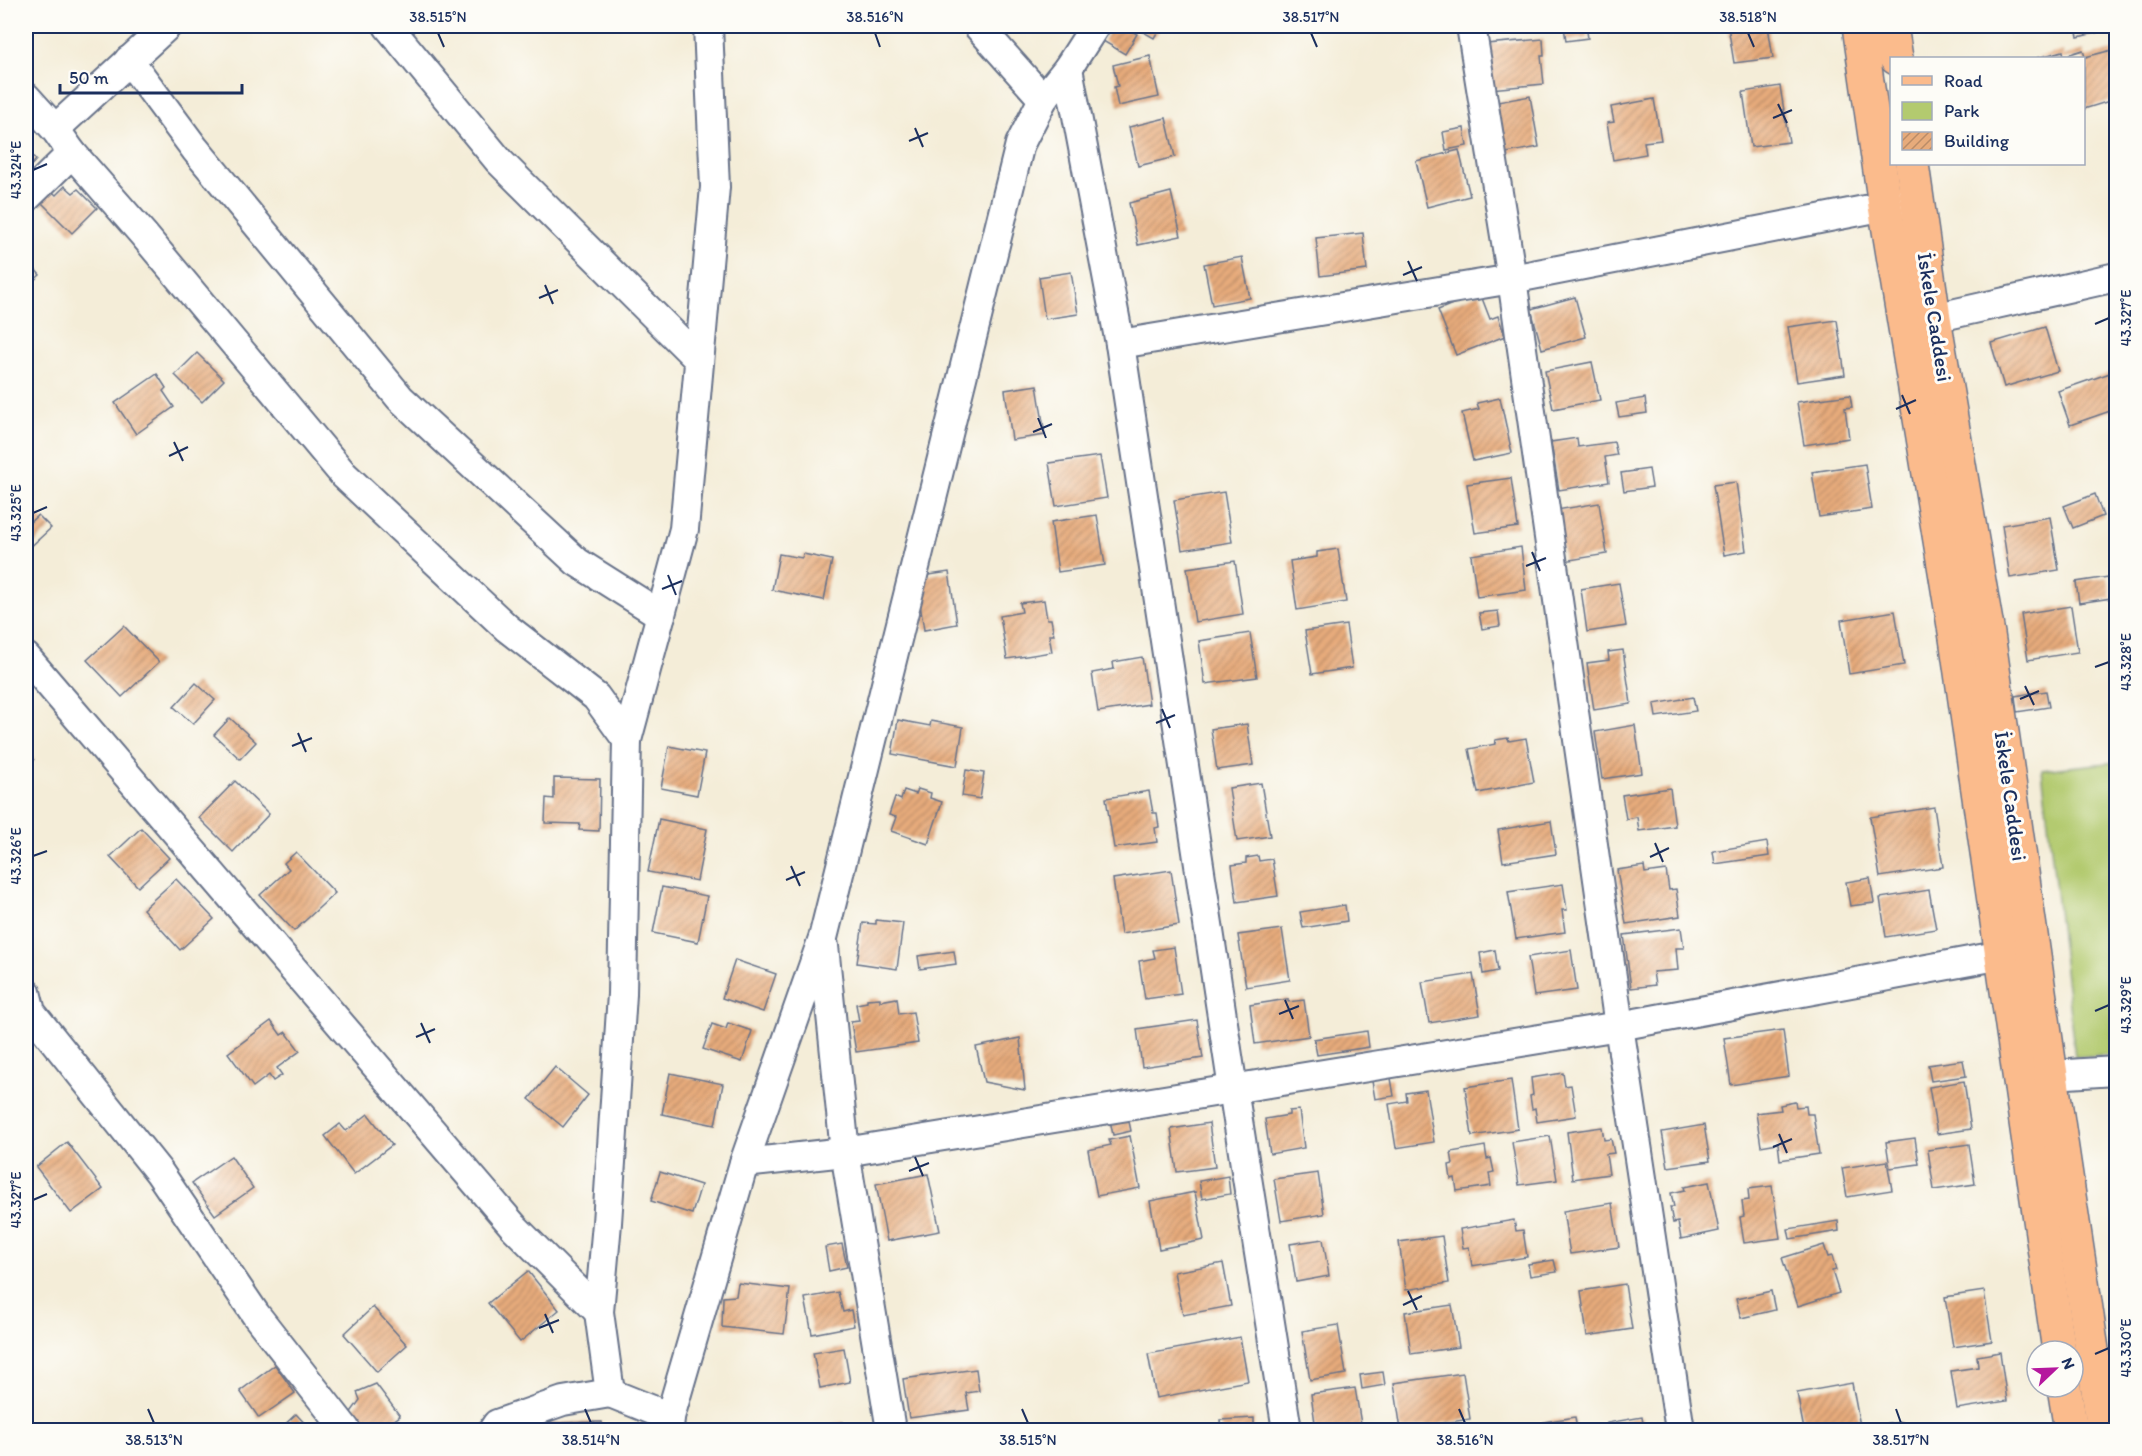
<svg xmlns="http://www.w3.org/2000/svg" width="2142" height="1456" font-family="Itim,sans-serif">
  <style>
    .green { fill: #b3ca6f; stroke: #677c66; stroke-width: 1.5 }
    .building { fill: url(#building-hatch) }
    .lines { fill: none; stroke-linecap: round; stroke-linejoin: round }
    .minor-casing { stroke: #677289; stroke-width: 32 }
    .primary-casing { stroke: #677289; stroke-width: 36 }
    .minor { stroke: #fff; stroke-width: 28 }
    .primary { stroke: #fbbb8c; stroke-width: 33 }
    .ticks { fill: none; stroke: #1b2f5e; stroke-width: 2 }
    .labels { text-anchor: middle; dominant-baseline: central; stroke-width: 6; stroke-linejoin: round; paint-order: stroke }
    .street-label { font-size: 21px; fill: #1b2f5e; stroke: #fdfcf7 }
    .neatline { fill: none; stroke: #1b2f5e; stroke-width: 2 }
    .ticks-label { font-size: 15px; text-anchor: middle; fill: #1b2f5e }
  </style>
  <defs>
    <pattern id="building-hatch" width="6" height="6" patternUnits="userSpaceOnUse" patternTransform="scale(1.5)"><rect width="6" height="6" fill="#e7ab7b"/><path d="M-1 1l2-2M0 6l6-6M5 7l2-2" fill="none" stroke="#ba8c68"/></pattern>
  </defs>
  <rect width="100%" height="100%" fill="#fdfcf7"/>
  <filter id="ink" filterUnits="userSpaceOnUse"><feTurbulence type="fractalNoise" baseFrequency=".0167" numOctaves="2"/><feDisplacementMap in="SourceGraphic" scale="12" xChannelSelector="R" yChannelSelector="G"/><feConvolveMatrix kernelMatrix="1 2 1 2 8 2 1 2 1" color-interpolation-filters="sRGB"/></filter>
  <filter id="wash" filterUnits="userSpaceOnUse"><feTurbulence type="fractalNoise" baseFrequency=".008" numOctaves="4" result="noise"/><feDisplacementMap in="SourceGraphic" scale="24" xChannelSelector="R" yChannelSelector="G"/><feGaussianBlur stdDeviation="1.35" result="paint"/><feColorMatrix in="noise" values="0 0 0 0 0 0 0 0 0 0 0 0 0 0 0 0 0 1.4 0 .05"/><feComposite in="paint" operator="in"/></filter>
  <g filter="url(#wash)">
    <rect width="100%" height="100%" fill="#f4edd8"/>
    <polygon class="green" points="2116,762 2116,1054 2075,1057 2042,770"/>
    <g id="blocks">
      <g class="building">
        <polygon points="1112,26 1123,26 1137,34 1125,54 1103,41"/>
        <polygon points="1133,26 1161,26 1154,38"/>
        <polygon points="1564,26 1586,26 1588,38 1566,41"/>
        <polygon points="1728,26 1768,26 1773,58 1734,63"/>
        <polygon points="2076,26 2116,26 2116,28 2078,37"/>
        <polygon points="1543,39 1544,56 1541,56 1544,84 1490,89 1486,44"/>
        <polygon points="2116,49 2116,99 2084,109 2084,58 2037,58 2063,51 2064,56 2083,50 2085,57"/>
        <polygon points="1150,56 1159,97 1118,106 1114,87 1118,86 1113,65"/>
        <polygon points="1780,86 1789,142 1751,147 1743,92"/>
        <polygon points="1530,96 1539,147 1501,154 1492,103"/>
        <polygon points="1654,99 1661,140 1644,142 1646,154 1613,160 1607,123 1614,122 1611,107"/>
        <polygon points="1166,118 1175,157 1138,166 1129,127"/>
        <polygon points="1464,128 1467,146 1446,150 1443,132"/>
        <polygon points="26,149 36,160 26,171"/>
        <polygon points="1459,150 1470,196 1427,207 1416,161"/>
        <polygon points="65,186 73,193 78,189 97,208 72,233 37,198 48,188 56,195"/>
        <polygon points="1171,192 1181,236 1138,245 1129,203"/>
        <polygon points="1363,233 1367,270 1320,276 1316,238"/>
        <polygon points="1242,257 1250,298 1212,305 1204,264"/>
        <polygon points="26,259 40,275 26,287"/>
        <polygon points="1071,272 1078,314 1045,319 1039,277"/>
        <polygon points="1480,293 1490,319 1498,316 1505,336 1456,355 1438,310"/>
        <polygon points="1575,297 1586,337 1542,349 1531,309"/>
        <polygon points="1837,320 1845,375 1797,382 1788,327"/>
        <polygon points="2045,327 2058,371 2004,387 1991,343"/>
        <polygon points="197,353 224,380 202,402 175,375"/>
        <polygon points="1592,362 1600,400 1553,409 1545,371"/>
        <polygon points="2110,373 2116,393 2116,409 2070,425 2058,391"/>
        <polygon points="157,374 166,388 163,391 174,407 136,434 115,403"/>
        <polygon points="1037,385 1045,435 1012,440 1005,390"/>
        <polygon points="1850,395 1852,407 1845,408 1849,438 1804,445 1797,402"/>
        <polygon points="1500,398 1512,453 1473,461 1462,413 1479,409 1477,403"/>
        <polygon points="1645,398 1647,413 1619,417 1616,403"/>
        <polygon points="1577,438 1578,447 1614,442 1617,455 1605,457 1609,482 1559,490 1551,442"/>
        <polygon points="1100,456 1107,498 1056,506 1049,463"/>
        <polygon points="1865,464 1872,509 1819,517 1812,472"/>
        <polygon points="1649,469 1652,487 1624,491 1621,473"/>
        <polygon points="1511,478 1518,527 1475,533 1467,484"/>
        <polygon points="1736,482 1746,551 1724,555 1713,485"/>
        <polygon points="1224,492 1232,542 1182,550 1174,500"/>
        <polygon points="2095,494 2103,516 2073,528 2064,506"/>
        <polygon points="1599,503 1607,554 1564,561 1556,510"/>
        <polygon points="38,515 51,528 26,551 26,516 30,522"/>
        <polygon points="1097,515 1105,565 1058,572 1051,522"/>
        <polygon points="2050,517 2059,570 2010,578 2002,525"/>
        <polygon points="1521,547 1526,590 1477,597 1471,555"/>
        <polygon points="1338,549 1346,602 1297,610 1290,561 1317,557 1317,552"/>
        <polygon points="779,554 802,558 803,554 832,560 824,600 772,590"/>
        <polygon points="1235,561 1243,614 1195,622 1187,568"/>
        <polygon points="949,572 957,624 924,630 916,577"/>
        <polygon points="2108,577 2111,598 2079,603 2076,582"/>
        <polygon points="1619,583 1626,626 1587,632 1581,589"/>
        <polygon points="1044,600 1047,619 1051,619 1054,635 1049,635 1052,652 1007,659 1000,616 1022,612 1020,603"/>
        <polygon points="2071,606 2078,652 2028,660 2021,614"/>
        <polygon points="1498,611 1500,626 1482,629 1479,613"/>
        <polygon points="1895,611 1904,665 1849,674 1841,620"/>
        <polygon points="1346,625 1352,668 1312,674 1305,631"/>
        <polygon points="124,626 159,662 122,697 87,660"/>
        <polygon points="1250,633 1257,677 1205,684 1199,641"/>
        <polygon points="1623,650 1631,704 1594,710 1587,663 1609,660 1608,652"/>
        <polygon points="1142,657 1149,704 1098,712 1092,673 1114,669 1113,662"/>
        <polygon points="196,683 215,700 193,724 174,707"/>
        <polygon points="2046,691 2049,707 2017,712 2015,696"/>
        <polygon points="1693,697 1696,711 1656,717 1654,704"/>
        <polygon points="230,718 256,742 240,759 214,735"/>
        <polygon points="898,720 930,726 931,721 963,727 957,766 892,754"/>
        <polygon points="1247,724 1253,765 1217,770 1211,729"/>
        <polygon points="1635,725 1642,773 1602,779 1595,732"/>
        <polygon points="1508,738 1509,741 1526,738 1534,782 1478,793 1469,749 1496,744 1495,740"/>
        <polygon points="669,746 705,753 697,795 661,788"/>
        <polygon points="26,750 34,760 26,766"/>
        <polygon points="966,770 984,773 980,799 962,796"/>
        <polygon points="554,778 600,779 599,831 579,830 580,824 545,823 546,798 554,799"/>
        <polygon points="235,781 269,814 233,852 199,818"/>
        <polygon points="1261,783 1270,836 1237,841 1229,788"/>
        <polygon points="1670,788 1675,826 1639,831 1637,817 1626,819 1622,795"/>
        <polygon points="918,789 931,793 930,798 942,802 928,844 891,831 896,817 889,815 895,797 901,800 904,790 916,794"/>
        <polygon points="1149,791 1153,813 1157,813 1159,827 1155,828 1157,842 1114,848 1106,798"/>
        <polygon points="1934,807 1943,867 1880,877 1870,817"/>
        <polygon points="659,819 707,829 697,881 648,872"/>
        <polygon points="1551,821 1556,854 1503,862 1498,830"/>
        <polygon points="141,828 169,858 138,887 110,857"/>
        <polygon points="1767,842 1769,856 1715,864 1713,851"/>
        <polygon points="296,852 335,893 294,931 260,895 289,869 284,863"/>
        <polygon points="1258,856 1259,861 1272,859 1278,896 1237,902 1232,865 1246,863 1246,858"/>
        <polygon points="1644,866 1645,873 1666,870 1669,890 1676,889 1680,916 1626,924 1617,870"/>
        <polygon points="1171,870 1179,925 1121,934 1113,879"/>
        <polygon points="1870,878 1874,903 1850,906 1846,882"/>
        <polygon points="176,879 214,919 180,950 143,909"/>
        <polygon points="1563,884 1567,910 1562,910 1565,932 1516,939 1508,892"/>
        <polygon points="662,887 707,896 698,942 653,933"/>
        <polygon points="1929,890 1936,929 1886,937 1880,898"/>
        <polygon points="1345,905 1347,921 1303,928 1300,912"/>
        <polygon points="876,920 903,923 897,969 857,963 863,923 876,924"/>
        <polygon points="1681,928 1684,948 1676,948 1678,970 1653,972 1655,985 1631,988 1624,935"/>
        <polygon points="1282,929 1290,980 1246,987 1238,935"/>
        <polygon points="1174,947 1181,994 1145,999 1139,961 1155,958 1153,950"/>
        <polygon points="1495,950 1498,971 1483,974 1480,953"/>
        <polygon points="1571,950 1577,990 1534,996 1528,957"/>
        <polygon points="954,951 956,964 920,969 918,956"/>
        <polygon points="735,960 776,974 763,1012 722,998"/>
        <polygon points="1473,974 1480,1015 1429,1023 1422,982"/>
        <polygon points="880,998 880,1001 897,998 899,1014 913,1012 918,1043 856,1052 851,1022 859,1021 856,1004 867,1002 867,999"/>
        <polygon points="1288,999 1288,1002 1304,1000 1309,1036 1255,1044 1250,1005"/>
        <polygon points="1197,1020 1203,1058 1142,1067 1137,1029"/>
        <polygon points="271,1021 281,1035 286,1032 300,1051 277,1068 282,1075 273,1081 269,1075 253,1087 228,1053"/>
        <polygon points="728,1023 752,1031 742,1062 703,1049 712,1024 726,1029"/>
        <polygon points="1783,1030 1789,1076 1731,1085 1724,1038"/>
        <polygon points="1367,1031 1369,1047 1317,1055 1314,1039"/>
        <polygon points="1020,1038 1025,1090 984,1082 976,1047"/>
        <polygon points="1963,1060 1966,1076 1931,1081 1928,1065"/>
        <polygon points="555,1067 588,1095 563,1127 529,1099"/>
        <polygon points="670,1073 723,1084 715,1125 662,1114"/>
        <polygon points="1563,1073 1565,1086 1571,1085 1576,1116 1537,1122 1535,1108 1532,1109 1530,1096 1533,1095 1531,1078"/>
        <polygon points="1391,1078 1394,1096 1375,1099 1372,1081"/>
        <polygon points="1511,1080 1518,1129 1472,1136 1465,1087"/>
        <polygon points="1964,1081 1971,1129 1937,1134 1929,1087"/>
        <polygon points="1426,1090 1434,1142 1396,1148 1389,1104 1407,1101 1406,1093"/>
        <polygon points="1795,1102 1796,1107 1806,1106 1807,1114 1813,1114 1819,1154 1780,1160 1778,1143 1761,1146 1756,1113 1781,1110 1780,1105"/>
        <polygon points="1299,1110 1304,1148 1270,1154 1265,1119 1289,1115 1289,1111"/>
        <polygon points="368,1114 392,1145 354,1174 325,1136 340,1124 346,1131"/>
        <polygon points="1128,1117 1131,1131 1113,1135 1110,1120"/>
        <polygon points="1209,1123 1215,1167 1177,1172 1171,1129"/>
        <polygon points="1704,1125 1710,1161 1668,1167 1662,1132"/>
        <polygon points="1602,1127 1604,1140 1611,1139 1614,1153 1606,1154 1609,1174 1573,1179 1567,1132"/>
        <polygon points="1130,1136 1140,1188 1097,1196 1088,1150 1111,1145 1109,1140"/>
        <polygon points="1550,1136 1557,1180 1519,1185 1512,1142"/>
        <polygon points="1915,1138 1919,1164 1890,1168 1886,1142"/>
        <polygon points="67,1142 103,1189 71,1213 36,1167"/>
        <polygon points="1969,1144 1975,1184 1934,1190 1928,1150"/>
        <polygon points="1485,1146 1487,1159 1491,1158 1494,1172 1489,1173 1491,1186 1457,1191 1455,1178 1451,1179 1449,1165 1453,1164 1451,1152"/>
        <polygon points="231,1156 253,1188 215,1215 192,1183"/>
        <polygon points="1887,1161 1892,1190 1847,1197 1842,1168"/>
        <polygon points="660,1172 701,1185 692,1214 651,1201"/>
        <polygon points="1318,1173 1324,1214 1281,1221 1274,1179"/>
        <polygon points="928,1174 940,1231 887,1241 876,1184"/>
        <polygon points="1228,1176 1230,1194 1202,1199 1199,1181"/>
        <polygon points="1709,1182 1719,1231 1681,1239 1678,1222 1673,1223 1670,1207 1674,1207 1671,1193 1685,1190 1684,1187"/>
        <polygon points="1772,1186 1780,1238 1744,1243 1740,1217 1744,1216 1742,1201 1749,1200 1748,1189"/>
        <polygon points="1195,1192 1204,1240 1159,1249 1150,1201"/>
        <polygon points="1612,1203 1619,1247 1570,1254 1563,1211"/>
        <polygon points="1514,1220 1516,1231 1523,1230 1527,1257 1472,1266 1469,1247 1463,1248 1460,1229"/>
        <polygon points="1838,1221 1839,1231 1790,1239 1788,1229"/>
        <polygon points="1442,1236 1449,1283 1406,1290 1399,1242"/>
        <polygon points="1323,1239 1329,1276 1296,1282 1290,1244"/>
        <polygon points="842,1244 847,1267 829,1271 825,1247"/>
        <polygon points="1824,1245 1828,1257 1832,1256 1836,1270 1832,1271 1839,1293 1798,1306 1782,1258"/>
        <polygon points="1554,1260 1557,1272 1530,1276 1528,1264"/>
        <polygon points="1223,1263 1231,1306 1183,1315 1174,1272"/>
        <polygon points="528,1271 559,1310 520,1342 488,1303"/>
        <polygon points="738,1283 790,1289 784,1334 722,1327 723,1297 736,1296"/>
        <polygon points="1625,1284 1632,1329 1587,1336 1581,1291"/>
        <polygon points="1771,1291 1775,1310 1741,1318 1736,1299"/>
        <polygon points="1984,1291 1992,1341 1953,1347 1945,1297"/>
        <polygon points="838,1292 843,1312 851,1310 854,1326 812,1334 805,1298"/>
        <polygon points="1452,1305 1459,1347 1411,1354 1405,1312"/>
        <polygon points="373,1307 407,1345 377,1372 344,1334"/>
        <polygon points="1338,1325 1346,1374 1310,1380 1302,1331"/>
        <polygon points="1240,1337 1248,1381 1156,1398 1148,1354"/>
        <polygon points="844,1348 850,1382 820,1388 813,1353"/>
        <polygon points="2000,1352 2007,1401 1957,1409 1951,1371 1978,1367 1977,1356"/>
        <polygon points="275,1365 295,1393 259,1418 240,1391"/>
        <polygon points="976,1369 979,1391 966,1393 969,1410 909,1418 903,1379"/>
        <polygon points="1383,1372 1385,1385 1362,1389 1360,1375"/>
        <polygon points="1463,1373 1470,1419 1401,1430 1394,1383"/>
        <polygon points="1852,1383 1860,1426 1837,1430 1804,1430 1797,1393"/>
        <polygon points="376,1384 400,1416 380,1430 361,1430 349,1415 360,1400 357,1392"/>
        <polygon points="1355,1388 1362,1430 1316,1430 1311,1394"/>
        <polygon points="296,1414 311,1430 279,1430"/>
        <polygon points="1575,1417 1577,1430 1545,1430 1544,1422"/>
        <polygon points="1642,1417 1644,1430 1608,1430 1607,1423"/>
        <polygon points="1254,1418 1254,1430 1221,1430 1220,1420"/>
        <polygon points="602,1422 603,1430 547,1430 547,1423"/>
        <polygon points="843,1422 845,1430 808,1430 808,1428"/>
        <polygon points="1902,1422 1903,1430 1874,1430 1873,1426"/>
      </g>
    </g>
  </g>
  <g filter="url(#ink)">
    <use href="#blocks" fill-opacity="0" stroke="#677289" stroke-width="1.5"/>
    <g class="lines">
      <g class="minor-casing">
        <g id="minor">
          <polyline points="388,26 499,161 699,360"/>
          <polyline points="978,26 1043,99"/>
          <polyline points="1471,26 1512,279 1619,1026 1680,1430"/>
          <polyline points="129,60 195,149 400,398 577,562 661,615"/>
          <polyline points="1068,68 1120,344 1233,1089 1287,1430"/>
          <polyline points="26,97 55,129 72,153 143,234 344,475 507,628 596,697 627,740 622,994 607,1223 599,1312 610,1393 670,1417"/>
          <polyline points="55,129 167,26"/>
          <polyline points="26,198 72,153"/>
          <polyline points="1934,318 2116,277"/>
          <polyline points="1120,344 1512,279 1906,202"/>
          <polyline points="26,657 514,1227 599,1312"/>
          <polyline points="627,740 684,529 715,187 708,26"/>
          <polyline points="824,946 845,1152 891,1430"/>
          <polyline points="26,992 31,1012 159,1172 256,1315 346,1430"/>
          <polyline points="2051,1075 2116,1071"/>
          <polyline points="744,1163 845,1152 1619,1026 2024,951"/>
          <polyline points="493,1430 497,1424 563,1401 610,1393"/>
          <polyline points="669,1430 670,1417 744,1163 823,938 1020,144 1043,99 1068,68 1095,26"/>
        </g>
      </g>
      <g class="primary-casing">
        <g id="primary">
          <polyline points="1859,26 1885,206 1956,638 2059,1351"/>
          <polyline points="1891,26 1896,58"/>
          <polyline points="1912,164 1934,318 1988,634 2051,1075 2104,1430"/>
          <polyline points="2064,1387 2071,1430"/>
        </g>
      </g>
      <use href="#minor" class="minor"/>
      <use href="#primary" class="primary"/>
    </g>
  </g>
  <path class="ticks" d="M 438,33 L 444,47M 875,33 L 880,47M 1311,33 L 1317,47M 1748,33 L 1754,47M 1778,104 L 1787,123M 1773,118 L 1792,110M 915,128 L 923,147M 909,141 L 928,133M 33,170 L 47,164M 1408,261 L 1417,281M 1403,275 L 1422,267M 545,285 L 553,304M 539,298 L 558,290M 2095,324 L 2109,318M 1902,395 L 1910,414M 1896,409 L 1916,400M 1038,418 L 1046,438M 1033,432 L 1052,424M 174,442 L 183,461M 169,456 L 188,447M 33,513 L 47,507M 1532,552 L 1540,571M 1526,566 L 1546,558M 668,575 L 676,595M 662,589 L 682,581M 2095,667 L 2109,662M 2025,686 L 2034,705M 2020,699 L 2039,691M 1162,709 L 1170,728M 1156,723 L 1175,715M 298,733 L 306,752M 292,746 L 312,738M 1655,843 L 1663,862M 33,856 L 47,851M 1650,857 L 1669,848M 791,866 L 800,886M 786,880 L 805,872M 1285,1000 L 1293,1019M 2095,1011 L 2109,1005M 1279,1014 L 1299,1006M 421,1023 L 430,1043M 416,1037 L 435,1029M 1779,1134 L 1787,1153M 1773,1147 L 1792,1139M 915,1157 L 923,1176M 909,1171 L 929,1163M 33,1200 L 47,1194M 1408,1291 L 1417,1310M 1403,1305 L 1422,1296M 545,1314 L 553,1333M 539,1328 L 559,1320M 2095,1354 L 2109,1348M 148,1409 L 154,1423M 585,1409 L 591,1423M 1022,1409 L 1028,1423M 1459,1409 L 1465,1423M 1896,1409 L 1901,1423"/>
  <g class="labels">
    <g class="street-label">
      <text transform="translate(1935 317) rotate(81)">İskele Caddesi</text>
      <text transform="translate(2011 796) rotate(82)">İskele Caddesi</text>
    </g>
  </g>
  <rect width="2142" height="1456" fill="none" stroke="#fdfcf7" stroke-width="66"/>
  <rect x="1890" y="57" width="195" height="108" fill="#fdfcf7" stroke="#a3aaba" stroke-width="1.5"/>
  <rect x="1902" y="76" width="30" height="9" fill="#fbbb8c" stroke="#a3aaba" stroke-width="1.5"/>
  <text x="1944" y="87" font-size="18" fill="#1b2f5e">Road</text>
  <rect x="1902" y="102" width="30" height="18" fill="#b3ca6f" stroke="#a3aaba" stroke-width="1.5"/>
  <text x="1944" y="117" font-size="18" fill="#1b2f5e">Park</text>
  <rect x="1902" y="132" width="30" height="18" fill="url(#building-hatch)" stroke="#a3aaba" stroke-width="1.5"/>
  <text x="1944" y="147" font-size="18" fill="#1b2f5e">Building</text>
  <g transform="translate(2055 1369) rotate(67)"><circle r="28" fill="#fdfcf7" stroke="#a3aaba" stroke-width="1.5"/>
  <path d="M0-4.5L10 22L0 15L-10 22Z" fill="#b5179e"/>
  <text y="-9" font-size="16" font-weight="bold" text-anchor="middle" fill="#1b2f5e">N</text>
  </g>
  <path d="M60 84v9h182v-9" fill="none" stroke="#1b2f5e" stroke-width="3"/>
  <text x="69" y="84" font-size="18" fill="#1b2f5e" stroke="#fdfcf7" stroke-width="4.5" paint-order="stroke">50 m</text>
  <rect x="33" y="33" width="2076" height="1390" class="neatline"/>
  <g class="ticks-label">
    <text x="438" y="22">38.515°N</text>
    <text x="875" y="22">38.516°N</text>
    <text x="1311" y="22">38.517°N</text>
    <text x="1748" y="22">38.518°N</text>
    <text transform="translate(16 170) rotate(-90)" y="5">43.324°E</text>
    <text transform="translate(2126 318) rotate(-90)" y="5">43.327°E</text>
    <text transform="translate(16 513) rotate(-90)" y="5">43.325°E</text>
    <text transform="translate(2126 662) rotate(-90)" y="5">43.328°E</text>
    <text transform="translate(16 856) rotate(-90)" y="5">43.326°E</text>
    <text transform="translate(2126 1005) rotate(-90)" y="5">43.329°E</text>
    <text transform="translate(16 1200) rotate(-90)" y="5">43.327°E</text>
    <text transform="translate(2126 1348) rotate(-90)" y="5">43.330°E</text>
    <text x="154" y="1445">38.513°N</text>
    <text x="591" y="1445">38.514°N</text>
    <text x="1028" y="1445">38.515°N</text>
    <text x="1465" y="1445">38.516°N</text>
    <text x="1901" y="1445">38.517°N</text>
  </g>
</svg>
